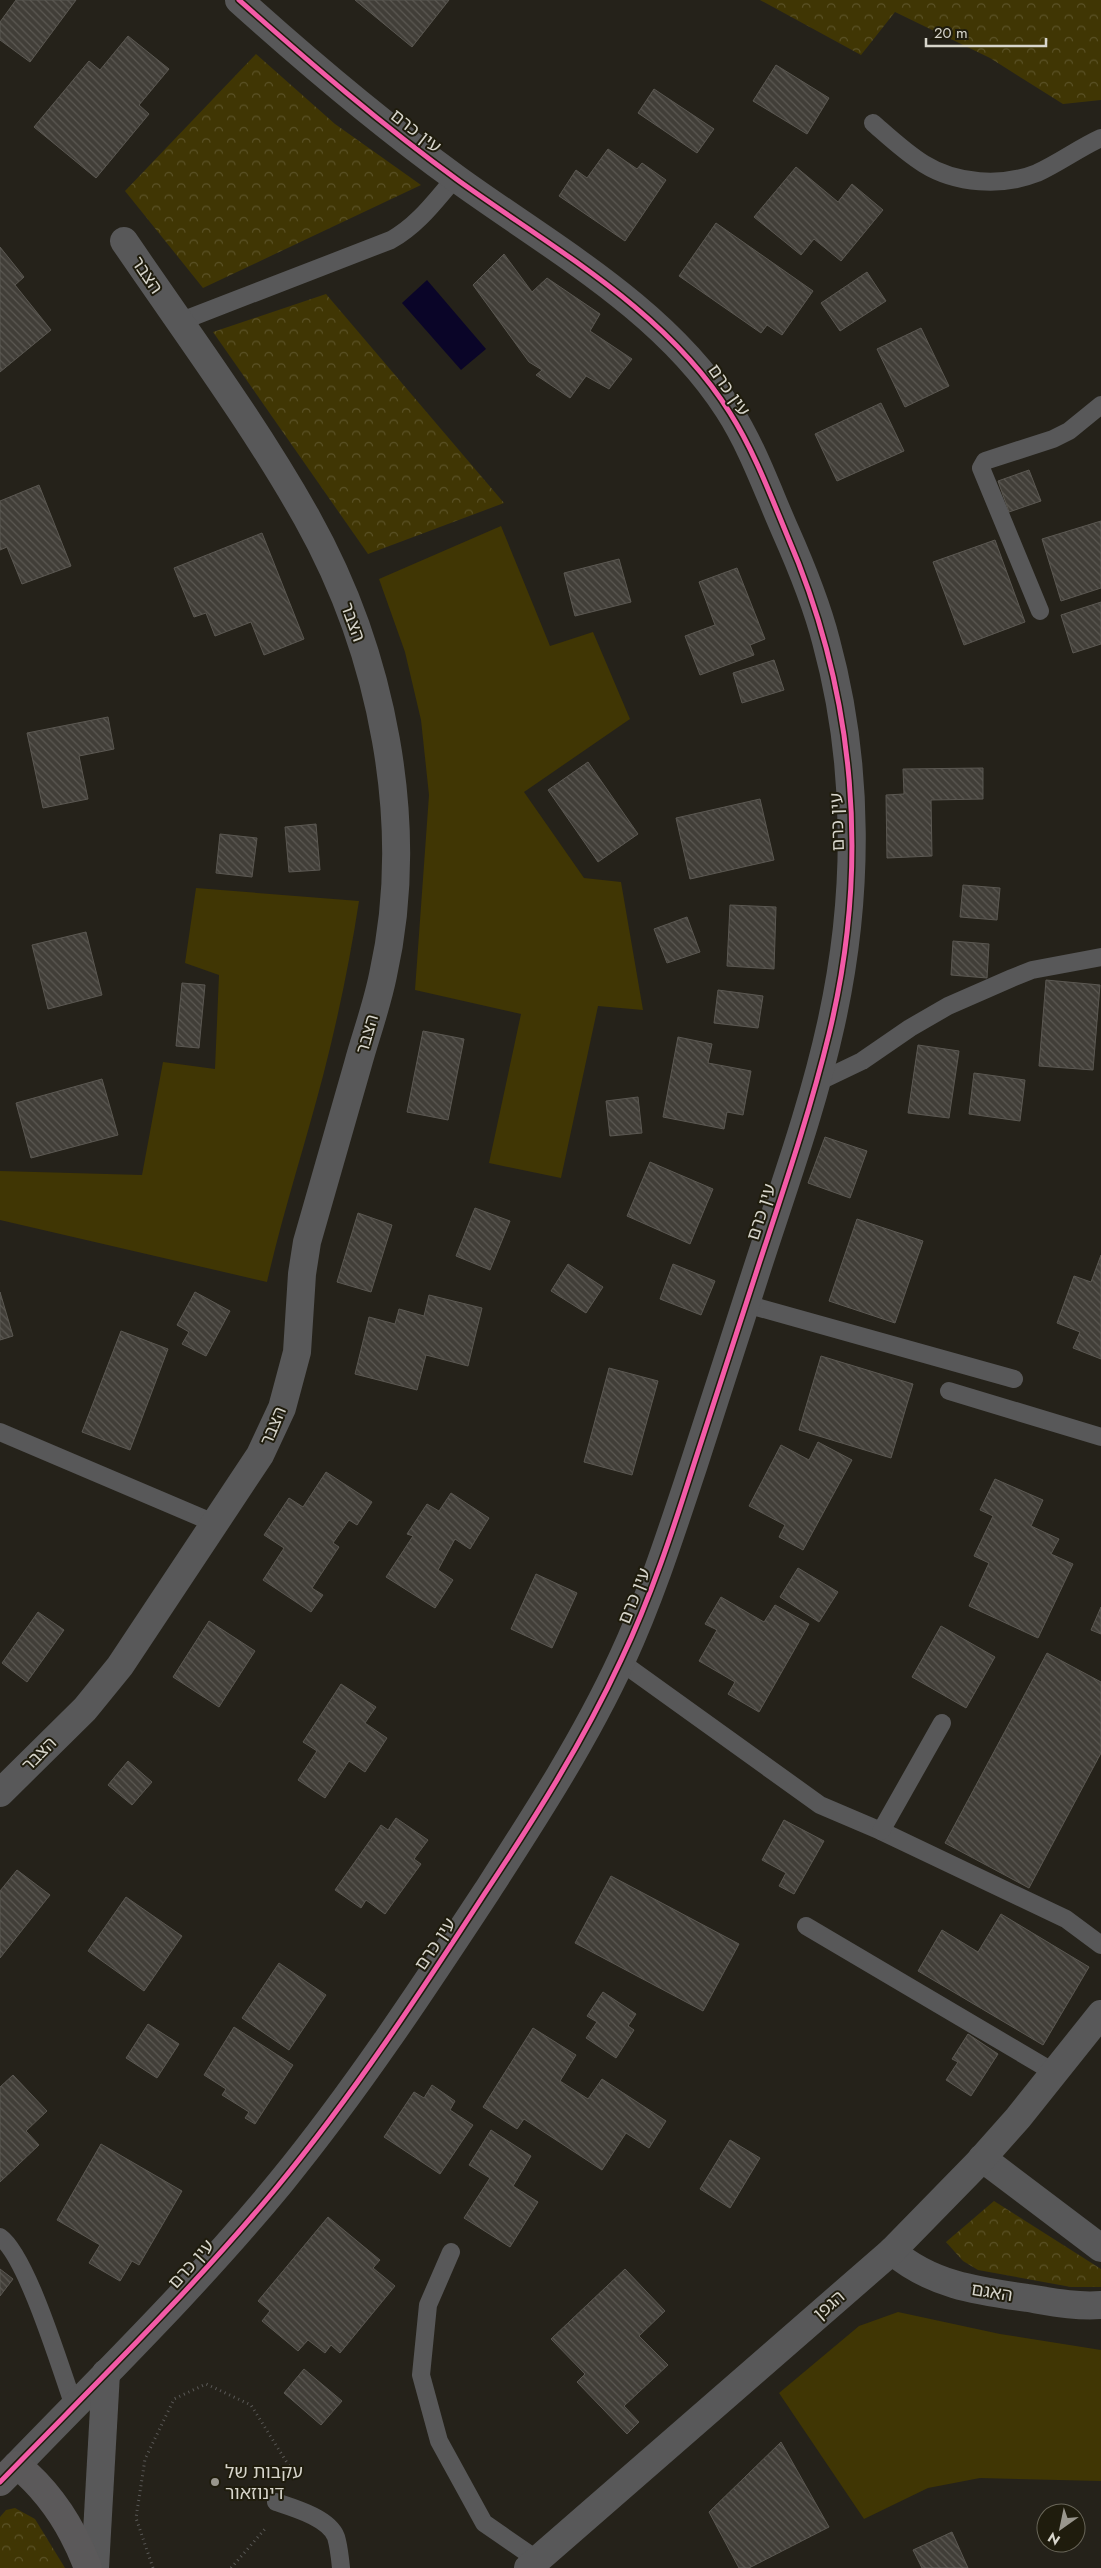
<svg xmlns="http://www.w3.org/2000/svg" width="1101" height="2568" font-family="Jost,'Noto Sans Hebrew',sans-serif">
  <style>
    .grass { fill: #403604 }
    .forest { fill: url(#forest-crowns) }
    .water { fill: #0a0528 }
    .building { fill: url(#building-back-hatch); stroke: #5b5852 }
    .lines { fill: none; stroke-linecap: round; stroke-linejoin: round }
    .path { stroke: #5a5957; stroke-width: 3; stroke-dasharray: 1 4; stroke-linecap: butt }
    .lane { stroke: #585859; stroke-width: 18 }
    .street { stroke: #585859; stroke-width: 28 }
    .secondary { stroke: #5b595a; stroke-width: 28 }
    .cycleway-casing { stroke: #1f1c0d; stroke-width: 8 }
    .cycleway { stroke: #f35aa7; stroke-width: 5 }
    .poi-dot { fill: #99968d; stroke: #1f1c0d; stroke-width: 2 }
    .labels { text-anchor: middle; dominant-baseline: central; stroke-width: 4; stroke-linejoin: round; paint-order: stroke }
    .street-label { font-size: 18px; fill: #d7d5cb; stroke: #1f1c0d }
    .poi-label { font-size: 18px; fill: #d7d5cb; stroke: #1f1c0d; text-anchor: start }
  </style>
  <defs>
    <pattern id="forest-crowns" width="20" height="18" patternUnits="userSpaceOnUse" patternTransform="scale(1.25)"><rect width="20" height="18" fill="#403604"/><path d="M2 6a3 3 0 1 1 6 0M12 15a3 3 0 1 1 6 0" fill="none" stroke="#5b5227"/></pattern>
    <pattern id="building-back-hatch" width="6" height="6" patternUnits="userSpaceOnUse" patternTransform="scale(1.25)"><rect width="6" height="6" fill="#413e38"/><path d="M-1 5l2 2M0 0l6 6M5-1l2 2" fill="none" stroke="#5c5953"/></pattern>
  </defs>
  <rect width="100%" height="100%" fill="#25221a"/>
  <g class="grass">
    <polygon points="501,526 550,646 593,632 630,719 524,792 584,878 621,882 643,1010 598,1006 561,1178 489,1163 521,1014 415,990 429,795 421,720 405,652 379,579"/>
    <path d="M 196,888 L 359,901 C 350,960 338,1018 323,1076 C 305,1145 283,1212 267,1282 L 0,1220 L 0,1171 L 142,1175 L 163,1062 L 215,1069 L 219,975 L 185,963 Z"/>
    <polygon points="898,2312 1000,2334 1101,2350 1101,2481 980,2478 928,2488 864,2519 779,2393 859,2326"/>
  </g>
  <g class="forest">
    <polygon points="760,0 1101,0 1101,100 1063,104 990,58 895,12 861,55"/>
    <polygon points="256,54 335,124 421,185 203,288 125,191"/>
    <polygon points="326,294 504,503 368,554 213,332"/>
    <polygon points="994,2201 1101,2269 1101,2287 1071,2287 978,2270 963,2261 946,2242"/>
    <polygon points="15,2508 35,2519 65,2568 0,2568 0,2517 6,2510"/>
  </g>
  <polygon class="water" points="427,280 486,349 461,370 402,303"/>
  <g class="building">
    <polygon points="16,0 76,0 30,62 0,40 0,22"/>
    <polygon points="355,0 449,0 412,47"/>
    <polygon points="128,36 169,69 139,105 149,114 96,178 34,127 89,61 100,70"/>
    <polygon points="776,65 829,98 807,134 753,101"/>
    <polygon points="654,89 714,129 697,153 638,113"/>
    <polygon points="608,149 637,169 642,163 666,180 625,241 559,196 576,170 587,178"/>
    <polygon points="796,167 838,202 852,184 883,210 841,261 814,239 801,255 754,217"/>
    <polygon points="716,223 813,291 782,335 767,325 761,333 679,276"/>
    <polygon points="0,247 24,277 15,285 51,330 0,372"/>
    <polygon points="504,254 532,292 547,278 600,314 590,331 632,359 609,389 586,376 570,398 536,375 542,370 529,362 473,285"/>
    <polygon points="867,272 886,301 840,331 821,303"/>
    <polygon points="921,328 949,386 905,407 877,349"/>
    <polygon points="881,403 904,451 837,481 815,434"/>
    <polygon points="1029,470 1041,501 1009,512 998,481"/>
    <polygon points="39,485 71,566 22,584 7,547 0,550 0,501"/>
    <polygon points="1101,521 1101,588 1061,601 1042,539"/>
    <polygon points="262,533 304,639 264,655 251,622 215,636 206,613 194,617 174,568"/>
    <polygon points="995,540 1025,622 964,645 933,562"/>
    <polygon points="619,559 631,602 575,616 564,573"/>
    <polygon points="737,568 765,639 750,645 754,655 700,675 685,636 715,625 699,582"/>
    <polygon points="1101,602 1101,644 1073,653 1061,615"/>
    <polygon points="774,660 784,690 742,703 733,673"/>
    <polygon points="108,717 114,749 79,756 88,799 43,808 27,733"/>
    <polygon points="588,762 638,834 598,862 548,790"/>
    <polygon points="983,768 983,799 931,800 932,856 887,858 886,795 904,794 903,769"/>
    <polygon points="760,799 774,860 690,879 676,818"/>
    <polygon points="316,824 320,870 289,872 285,827"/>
    <polygon points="220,834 257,838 252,877 216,873"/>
    <polygon points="963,885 1000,888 997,920 960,917"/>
    <polygon points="730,905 776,907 774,969 727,966"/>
    <polygon points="687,917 700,952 667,963 654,929"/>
    <polygon points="86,932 102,995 48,1009 32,945"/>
    <polygon points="953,941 989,944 987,978 951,975"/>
    <polygon points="1046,980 1100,985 1093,1070 1039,1066"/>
    <polygon points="182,983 205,985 199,1048 176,1046"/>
    <polygon points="718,990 763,996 758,1028 714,1023"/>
    <polygon points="423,1031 464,1039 448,1120 407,1112"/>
    <polygon points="678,1037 712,1044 708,1063 751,1071 743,1115 727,1112 724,1129 663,1117"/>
    <polygon points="918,1045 959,1051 949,1118 908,1113"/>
    <polygon points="974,1073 1025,1080 1020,1121 969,1114"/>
    <polygon points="102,1079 118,1135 31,1158 16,1103"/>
    <polygon points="638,1097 642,1133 610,1136 606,1101"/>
    <polygon points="825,1137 867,1151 850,1198 808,1183"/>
    <polygon points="650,1162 713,1189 690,1244 627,1216"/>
    <polygon points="475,1208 510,1221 490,1270 456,1256"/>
    <polygon points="358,1213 392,1225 371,1292 337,1282"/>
    <polygon points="857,1219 923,1241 895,1323 829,1301"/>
    <polygon points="1101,1255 1101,1359 1073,1348 1080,1332 1057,1323 1074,1276 1091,1282"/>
    <polygon points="568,1264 603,1287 586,1313 551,1291"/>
    <polygon points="673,1264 715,1281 701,1315 660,1299"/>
    <polygon points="0,1292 13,1336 0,1340"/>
    <polygon points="195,1292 230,1311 206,1356 182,1344 189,1332 177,1325"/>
    <polygon points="429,1295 482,1308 468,1366 426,1355 417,1390 355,1374 369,1317 395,1324 399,1309 424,1316"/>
    <polygon points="121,1331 168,1349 130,1450 82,1432"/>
    <polygon points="821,1356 913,1384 891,1458 799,1430"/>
    <polygon points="609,1368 658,1381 632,1475 584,1462"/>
    <polygon points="818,1442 852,1460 803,1550 779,1537 785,1525 749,1506 781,1445 809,1460"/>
    <polygon points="326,1472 372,1502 357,1525 349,1520 333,1543 339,1547 312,1588 323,1595 311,1612 263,1580 284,1548 264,1535 289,1498 303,1507"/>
    <polygon points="995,1479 1043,1500 1031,1526 1059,1539 1051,1554 1073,1564 1038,1638 969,1606 989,1563 974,1556 993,1516 980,1510"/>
    <polygon points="451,1493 489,1518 470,1549 455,1539 438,1570 453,1580 435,1608 386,1577 413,1536 407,1534 427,1504 439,1511"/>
    <polygon points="798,1568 838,1592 819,1622 780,1597"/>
    <polygon points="536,1574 577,1593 552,1648 511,1629"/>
    <polygon points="721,1597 764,1622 775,1605 809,1624 759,1712 728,1694 735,1682 699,1661 717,1630 705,1624"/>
    <polygon points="1101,1607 1101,1634 1091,1630"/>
    <polygon points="38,1612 64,1630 27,1682 2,1663"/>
    <polygon points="209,1621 255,1651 219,1707 173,1677"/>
    <polygon points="941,1626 995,1657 966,1708 912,1677"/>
    <polygon points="1047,1653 1101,1682 1101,1753 1029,1888 945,1843"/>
    <polygon points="341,1684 376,1707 365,1723 387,1738 365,1772 349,1761 325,1798 298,1780 317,1751 303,1742"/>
    <polygon points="128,1761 152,1782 132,1805 108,1785"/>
    <polygon points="396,1818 428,1840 414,1859 421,1864 385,1914 366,1900 361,1908 335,1890 381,1825 388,1830"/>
    <polygon points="784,1820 824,1841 794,1894 779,1886 786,1873 762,1860"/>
    <polygon points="17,1870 50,1895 0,1958 0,1891"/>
    <polygon points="611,1876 739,1944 703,2011 575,1943"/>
    <polygon points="126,1897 182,1936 144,1991 88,1951"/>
    <polygon points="1001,1914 1089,1967 1043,2045 918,1971 942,1930 978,1952"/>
    <polygon points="279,1963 326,1995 289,2050 242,2018"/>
    <polygon points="603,1992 636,2014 628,2026 634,2030 616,2058 586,2038 597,2022 587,2016"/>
    <polygon points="148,2024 179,2044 157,2078 126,2058"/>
    <polygon points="234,2027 293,2065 255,2124 245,2118 249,2112 222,2095 226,2089 204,2075"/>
    <polygon points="533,2028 576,2055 560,2081 588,2099 602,2079 666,2121 649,2148 626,2133 602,2170 524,2119 517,2129 483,2107"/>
    <polygon points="968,2034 998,2054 971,2096 946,2080 958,2062 952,2059"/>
    <polygon points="13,2075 47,2111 26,2131 39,2145 0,2182 0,2087"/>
    <polygon points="432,2085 455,2101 450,2110 473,2125 440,2174 384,2137 414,2092 424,2098"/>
    <polygon points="491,2130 531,2156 513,2186 538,2202 510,2247 464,2218 490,2178 469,2165"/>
    <polygon points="730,2140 760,2158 730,2208 700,2189"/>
    <polygon points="101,2144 182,2191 139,2265 132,2261 120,2281 89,2263 100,2245 57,2220"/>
    <polygon points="328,2217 380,2260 373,2268 395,2286 340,2353 331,2345 325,2353 308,2340 298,2351 262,2321 270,2311 258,2301"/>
    <polygon points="0,2269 13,2279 0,2296"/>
    <polygon points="625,2269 665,2311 639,2336 668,2365 624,2406 639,2422 627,2434 577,2382 585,2374 551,2339"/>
    <polygon points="304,2369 342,2401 321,2425 284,2393"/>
    <polygon points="781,2442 829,2527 749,2568 739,2568 709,2512"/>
    <polygon points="952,2532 968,2568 922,2568 913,2550"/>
  </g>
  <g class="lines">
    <g class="path">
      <polyline points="153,2568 136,2518 145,2459 174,2399 206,2384 251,2405 289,2466 286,2474"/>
      <polyline points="231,2568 265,2529"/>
    </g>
    <g class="lane">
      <path d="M 873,123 C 889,137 906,153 924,164 C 956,184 1002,187 1037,173 C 1059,163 1079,148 1101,138"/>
      <path d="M 179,322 L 391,240 C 418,225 435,201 455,178"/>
      <polyline points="1040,611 981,468 985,461 1053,439 1069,431 1101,405"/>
      <polyline points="816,1083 862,1061 910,1028 948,1006 1012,978 1032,970 1101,957"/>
      <polyline points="746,1304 1014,1379"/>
      <polyline points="949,1391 1101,1437"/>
      <polyline points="0,1432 214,1523"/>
      <polyline points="621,1662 820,1805 881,1831 1066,1919 1101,1945"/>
      <polyline points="881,1831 942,1723"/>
      <polyline points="806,1926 1055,2073"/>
      <path d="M 0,2237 C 27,2256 61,2370 74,2406"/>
      <polyline points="451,2252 428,2305 421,2375 439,2441 484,2523 536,2559"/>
      <path d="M 276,2502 C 294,2508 329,2518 336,2537 C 339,2547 340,2558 341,2568"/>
    </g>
    <g class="street">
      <path d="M 0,1793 L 85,1709 L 120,1666 L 260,1455 L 282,1408 L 297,1352 L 302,1274 L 307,1242 C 324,1183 341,1123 358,1064 C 366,1035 377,1005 383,975 C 417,823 382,652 307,518 C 253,422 186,332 124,241"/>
      <polyline points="982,2158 1101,2248"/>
      <path d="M 892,2251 C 931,2285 978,2291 1028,2298 C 1052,2302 1077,2307 1101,2305"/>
      <path d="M 17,2465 C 107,2372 199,2282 281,2182 C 356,2090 422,1990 487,1891 C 536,1815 584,1741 622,1659 C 651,1596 672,1530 694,1464 C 715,1398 737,1332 758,1266 C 784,1186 813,1106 831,1024 C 859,898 860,766 826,641 C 816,602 801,566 785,530 C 767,489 752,446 728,409 C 664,309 551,247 457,179 C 381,124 309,63 239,0"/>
      <polyline points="95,2568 106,2373"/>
      <polyline points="528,2568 892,2251 978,2163 1018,2118 1101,2014"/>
    </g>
    <path class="secondary" d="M 0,2482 L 17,2465 C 50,2492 73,2528 88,2568"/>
    <g class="cycleway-casing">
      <path id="cycleway" d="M 0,2482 C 94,2385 191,2291 277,2187 C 353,2095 420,1993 485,1893 C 535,1818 583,1742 621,1660 C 651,1597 673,1530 694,1464 C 716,1397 737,1330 759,1264 C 784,1188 810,1112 829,1034 C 870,865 856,695 787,535 C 770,494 754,451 730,413 C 667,311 554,249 459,181 C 382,125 310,63 239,0"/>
    </g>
    <use href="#cycleway" class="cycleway"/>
  </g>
  <circle class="poi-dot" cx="215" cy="2482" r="5"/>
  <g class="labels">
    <g class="street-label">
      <text transform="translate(416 131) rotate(38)">עין כרם</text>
      <text transform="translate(147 275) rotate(56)">הצבר</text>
      <text transform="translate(729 390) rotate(55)">עין כרם</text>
      <text transform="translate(353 622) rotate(70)">הצבר</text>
      <text transform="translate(837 822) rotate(-92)">עין כרם</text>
      <text transform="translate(367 1034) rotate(-74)">הצבר</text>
      <text transform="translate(761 1212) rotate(-72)">עין כרם</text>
      <text transform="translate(273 1426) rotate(-67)">הצבר</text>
      <text transform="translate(634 1596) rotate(-68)">עין כרם</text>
      <text transform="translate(39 1754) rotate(-45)">הצבר</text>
      <text transform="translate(435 1944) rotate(-56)">עין כרם</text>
      <text transform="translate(191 2264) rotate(-48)">עין כרם</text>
      <text transform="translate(992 2292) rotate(9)">האגם</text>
      <text transform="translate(829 2305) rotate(-41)">הגפן</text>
    </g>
    <g class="poi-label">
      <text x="225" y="2472">עקבות של<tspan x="225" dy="21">דינוזאור</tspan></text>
    </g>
  </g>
  <g transform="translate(1061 2528) rotate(213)"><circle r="24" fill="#1f1c0d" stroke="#696659"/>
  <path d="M0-4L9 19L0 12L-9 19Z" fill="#99968d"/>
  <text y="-8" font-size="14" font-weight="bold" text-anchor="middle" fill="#d7d5cb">N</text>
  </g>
  <path d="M926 38v8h120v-8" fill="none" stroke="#d7d5cb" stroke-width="2.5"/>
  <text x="934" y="38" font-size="15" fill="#d7d5cb" stroke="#1f1c0d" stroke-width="4" paint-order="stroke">20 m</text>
</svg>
